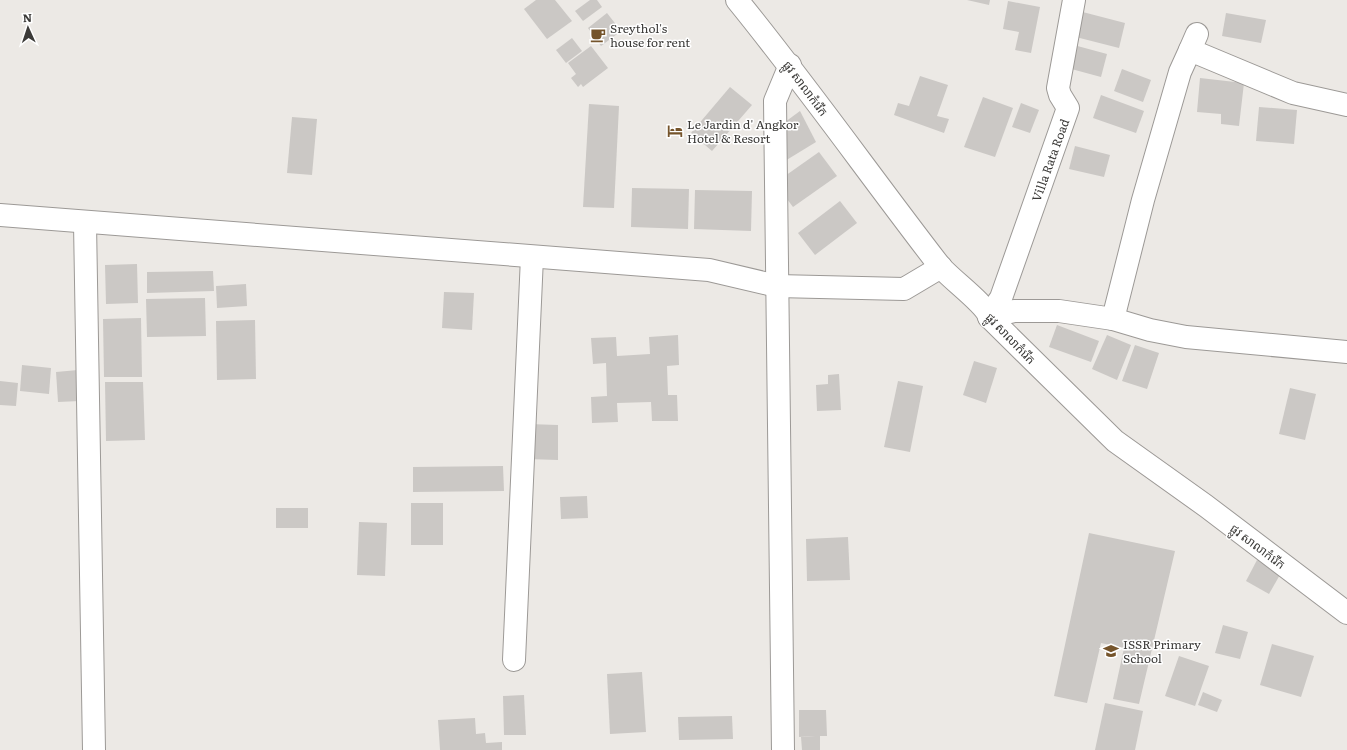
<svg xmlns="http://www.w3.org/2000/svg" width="1347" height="750" font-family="Literata,'Noto Sans Khmer',serif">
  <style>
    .building { fill: #cbc8c5 }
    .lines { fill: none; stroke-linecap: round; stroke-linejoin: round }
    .minor-casing { stroke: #9c9996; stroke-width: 24 }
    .tertiary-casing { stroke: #9c9996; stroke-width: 24 }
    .minor { stroke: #fff; stroke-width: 22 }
    .tertiary { stroke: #fff; stroke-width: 22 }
    .labels { text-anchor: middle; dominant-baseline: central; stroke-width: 3; stroke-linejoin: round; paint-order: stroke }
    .poi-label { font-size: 12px; fill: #3b3a38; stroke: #fff; text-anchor: start }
    .street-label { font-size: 12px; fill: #3b3a38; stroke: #fff }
  </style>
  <rect width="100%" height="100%" fill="#ece9e5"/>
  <g class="building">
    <polygon points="536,0 555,0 572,21 547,39 524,9"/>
    <polygon points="590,0 597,0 602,7 583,21 575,11"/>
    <polygon points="967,0 990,0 989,5"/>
    <polygon points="1008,1 1040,7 1031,53 1015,50 1019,32 1003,29"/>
    <polygon points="1075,10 1125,23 1119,48 1068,35"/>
    <polygon points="607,13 621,31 601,46 588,28"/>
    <polygon points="1226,13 1266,20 1261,43 1222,36"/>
    <polygon points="572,38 582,51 566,63 556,50"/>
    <polygon points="1070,44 1107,54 1101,77 1064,67"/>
    <polygon points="591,46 608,68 583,87 581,84 578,87 571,78 576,74 568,63"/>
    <polygon points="1122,69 1151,80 1143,102 1114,91"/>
    <polygon points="920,76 948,85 937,116 949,119 944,133 894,115 898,103 909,106"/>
    <polygon points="1200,78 1244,83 1239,126 1221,124 1221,114 1197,112"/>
    <polygon points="730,87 752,105 712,151 691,133"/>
    <polygon points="1101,95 1144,111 1136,133 1093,118"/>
    <polygon points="983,97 1013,108 995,157 964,147"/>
    <polygon points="1021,103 1039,110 1030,133 1012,127"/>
    <polygon points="589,104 619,106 614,208 583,207"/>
    <polygon points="1259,107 1297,110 1294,144 1256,141"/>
    <polygon points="800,111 816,142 780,164 781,125"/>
    <polygon points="292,117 317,119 312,175 287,173"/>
    <polygon points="1075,146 1110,155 1104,177 1069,169"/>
    <polygon points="819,152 837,176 793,207 775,183"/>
    <polygon points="632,188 689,189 688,229 631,227"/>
    <polygon points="695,190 752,191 751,231 694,229"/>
    <polygon points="840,201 857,223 815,255 798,233"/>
    <polygon points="137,264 138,303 106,304 105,265"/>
    <polygon points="213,271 214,291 147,293 147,272"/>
    <polygon points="246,284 247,306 217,308 216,286"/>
    <polygon points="444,292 474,293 472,330 442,328"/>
    <polygon points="205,298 206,336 147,337 146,299"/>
    <polygon points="141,318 142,377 104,377 103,319"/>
    <polygon points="255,320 256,379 217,380 216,321"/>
    <polygon points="1057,325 1099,341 1091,362 1049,347"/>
    <polygon points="678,335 679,365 667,366 668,395 677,395 678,421 652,421 651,402 617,403 618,422 592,423 591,397 607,396 606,363 593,364 591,338 616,337 617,356 650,354 649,337"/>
    <polygon points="1107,335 1131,345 1117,380 1092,369"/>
    <polygon points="1135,345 1159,353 1147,389 1122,381"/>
    <polygon points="974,361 997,368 986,403 963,395"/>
    <polygon points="22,365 51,368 49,394 20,391"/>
    <polygon points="78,370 80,401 58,402 56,372"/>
    <polygon points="839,374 841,410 817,411 816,385 828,384 828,375"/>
    <polygon points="0,381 18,383 16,406 0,405"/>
    <polygon points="898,381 923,386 910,452 884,447"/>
    <polygon points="105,382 143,382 145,440 106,441"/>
    <polygon points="1290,388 1316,394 1305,440 1279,434"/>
    <polygon points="528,424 558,425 558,460 527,459"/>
    <polygon points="503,466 504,491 413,492 413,467"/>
    <polygon points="587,496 588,518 561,519 560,497"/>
    <rect x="411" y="503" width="32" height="42"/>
    <rect x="276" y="508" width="32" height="20"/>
    <polygon points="359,522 387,523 385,576 357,575"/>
    <polygon points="1089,533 1175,551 1139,704 1113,699 1124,648 1101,643 1087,703 1054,696"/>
    <polygon points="848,537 850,580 807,581 806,539"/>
    <polygon points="1257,560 1281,573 1269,594 1246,581"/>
    <polygon points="1223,625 1248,632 1240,659 1215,653"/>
    <polygon points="1272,644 1314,656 1301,697 1260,685"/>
    <polygon points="1179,656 1209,666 1195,706 1165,696"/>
    <polygon points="642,672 646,732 610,734 607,674"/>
    <polygon points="1203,692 1222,700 1217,712 1198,705"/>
    <polygon points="524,695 526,735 504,735 503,696"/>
    <polygon points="1105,703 1143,711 1135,750 1095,750"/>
    <polygon points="799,710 826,710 827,736 820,736 820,750 802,750 801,737 815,736 799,737"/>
    <polygon points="732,716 733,739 679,740 678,717"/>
    <polygon points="475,718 476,734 485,733 486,743 502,742 502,750 440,750 438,720"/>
  </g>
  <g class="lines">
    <g class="minor-casing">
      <g id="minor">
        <polyline points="1197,34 1190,50 1293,93 1347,105"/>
        <polyline points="0,215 709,270 777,286 904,289 941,267"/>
        <polyline points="85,223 94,750"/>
        <polyline points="989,315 1001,298 1068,108 1060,95 1058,88 1074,0"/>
        <polyline points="989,317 1014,311 1059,311 1113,319 1150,330 1186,337 1347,352"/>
        <polyline points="1113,319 1143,200 1180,72 1190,50"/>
        <polyline points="514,660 532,257"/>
        <polyline points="783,750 775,101 790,65"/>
      </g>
    </g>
    <g class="tertiary-casing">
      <path id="tertiary" d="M 737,0 C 807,86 871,177 939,265 C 949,278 986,304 989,317 L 1115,441 L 1206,506 L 1347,613"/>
    </g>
    <use href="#minor" class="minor"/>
    <use href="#tertiary" class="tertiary"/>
  </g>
  <defs>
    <g id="cafe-bare" transform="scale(1.2)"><path d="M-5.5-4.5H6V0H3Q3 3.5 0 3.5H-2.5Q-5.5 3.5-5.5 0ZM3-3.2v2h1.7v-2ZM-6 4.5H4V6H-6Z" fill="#75542b" stroke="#fff" stroke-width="2.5" paint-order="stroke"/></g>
    <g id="hotel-bare" transform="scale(1.2)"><path d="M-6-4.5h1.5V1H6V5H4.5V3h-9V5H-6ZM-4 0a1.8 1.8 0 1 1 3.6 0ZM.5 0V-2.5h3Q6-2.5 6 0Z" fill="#75542b" stroke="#fff" stroke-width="2.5" paint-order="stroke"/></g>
    <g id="school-bare" transform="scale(1.2)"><path d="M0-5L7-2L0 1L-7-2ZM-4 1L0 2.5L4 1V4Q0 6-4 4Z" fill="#75542b" stroke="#fff" stroke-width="2.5" paint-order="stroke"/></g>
  </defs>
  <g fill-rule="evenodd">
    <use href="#cafe-bare" x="598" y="35"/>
    <use href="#hotel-bare" x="675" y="131"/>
    <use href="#school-bare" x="1111" y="651"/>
  </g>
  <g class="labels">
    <g class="poi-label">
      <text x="610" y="28">Sreythol's<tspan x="610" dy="14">house for rent</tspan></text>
      <text x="687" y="124">Le Jardin d' Angkor<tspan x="687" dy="14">Hotel &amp; Resort</tspan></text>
      <text x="1123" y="644">ISSR Primary<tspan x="1123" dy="14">School</tspan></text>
    </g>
    <g class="street-label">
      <text transform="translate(806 88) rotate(53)">ផ្លូវ សាលាកំរើក</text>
      <text transform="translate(1050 160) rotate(-70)">Villa Rata Road</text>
      <text transform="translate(1011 338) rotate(46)">ផ្លូវ សាលាកំរើក</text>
      <text transform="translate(1258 546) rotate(37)">ផ្លូវ សាលាកំរើក</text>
    </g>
  </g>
  <g transform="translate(28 28) rotate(357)" stroke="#ffffff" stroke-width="3" paint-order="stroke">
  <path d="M0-3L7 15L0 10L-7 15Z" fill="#3b3a38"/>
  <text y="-6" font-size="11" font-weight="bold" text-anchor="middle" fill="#3b3a38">N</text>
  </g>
</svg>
